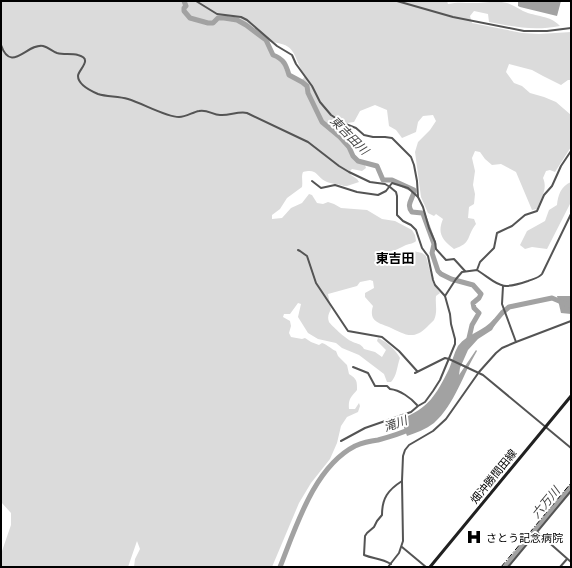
<svg xmlns="http://www.w3.org/2000/svg" width="572" height="568" font-family="Barlow,'Noto Sans JP',sans-serif">
  <style>
    .green { fill: #dbdbdb; fill-rule: evenodd }
    .water { fill: #a2a2a2 }
    .lines { fill: none; stroke-linecap: round; stroke-linejoin: round }
    .river { stroke: #a2a2a2; stroke-width: 5 }
    .minor { stroke: #545454; stroke-width: 2 }
    .secondary { stroke: #212121; stroke-width: 3 }
    .rail { stroke: #000; stroke-width: 1; stroke-dasharray: 6 2 1 2; stroke-linecap: butt }
    .labels { text-anchor: middle; dominant-baseline: central; stroke-width: 4; stroke-linejoin: round; paint-order: stroke }
    .street-label { font-size: 11px; fill: #000; stroke: #fff }
    .poi-label { font-size: 11px; fill: #000; stroke: #fff; text-anchor: start }
    .water-label { font-size: 12px; font-style: italic; fill: #434343; stroke: #fff }
    .quarter-label { font-size: 13px; font-weight: bold; fill: #000; stroke: #fff }
  </style>
  <rect width="100%" height="100%" fill="#fff"/>
  <g class="green">
    <path d="M 1,1 L 447,1 L 448,4 C 457,2 464,3 473,3 C 484,3 496,0 507,3 C 513,5 517,8 523,11 C 536,17 550,15 560,26 C 534,31 514,27 489,22 L 488,14 L 474,11 L 470,16 L 472,23 L 522,33 L 539,34 L 571,32 L 571,80 L 568,80 L 561,85 L 543,76 L 532,70 L 509,64 L 506,72 L 514,83 L 522,86 L 530,93 L 544,97 L 556,102 L 571,115 L 571,147 L 555,172 L 550,170 L 546,171 L 543,178 C 548,189 541,198 537,209 L 532,210 L 516,172 L 501,164 L 492,165 L 485,159 L 480,152 L 475,151 L 472,158 L 475,171 L 473,185 L 475,194 L 474,204 L 469,207 L 468,218 L 474,219 L 476,224 C 466,237 472,243 454,249 C 442,240 437,233 443,219 L 436,214 L 434,216 L 428,213 L 421,197 L 415,152 L 418,142 L 430,130 L 436,121 L 433,115 L 423,116 L 418,122 L 416,132 L 402,138 L 396,130 L 389,126 L 387,110 L 375,105 L 360,111 L 354,122 L 347,123 L 347,131 L 350,137 L 355,138 L 361,142 L 360,145 L 350,149 C 350,158 357,162 365,165 L 366,168 L 362,171 L 352,169 L 350,171 L 351,175 L 357,179 L 359,182 L 347,186 L 344,186 C 339,184 330,184 325,181 C 316,176 317,168 303,172 C 301,177 303,181 302,187 L 287,198 L 280,209 L 272,215 L 272,219 L 282,218 L 291,208 L 302,203 L 309,194 L 312,195 L 317,203 L 323,204 L 328,202 L 334,204 L 341,208 L 367,210 L 382,219 L 395,221 L 412,230 L 415,235 L 416,241 C 413,244 411,243 406,245 C 400,248 394,251 386,253 L 386,256 L 389,257 L 413,251 L 422,253 L 426,256 L 433,283 L 440,293 L 436,296 C 435,304 438,311 434,320 C 432,322 429,325 427,327 C 413,341 404,334 389,327 C 384,325 376,323 373,318 C 371,314 372,309 373,306 L 365,297 L 365,293 L 374,288 L 373,281 L 370,280 L 360,282 L 357,286 L 328,294 L 331,309 C 329,313 327,317 329,322 C 331,325 346,339 351,341 C 356,344 361,343 364,349 L 375,352 L 382,357 L 386,350 L 377,341 L 378,338 C 386,341 396,350 400,358 C 397,366 397,376 391,382 L 387,382 L 384,374 L 359,355 L 342,348 L 336,343 L 318,339 L 308,333 L 298,317 L 301,304 L 298,303 L 290,314 L 284,314 L 283,317 L 290,321 L 291,326 L 289,333 L 291,337 L 302,339 L 305,338 L 311,342 L 319,345 L 322,343 C 328,345 331,349 336,351 L 338,356 L 347,365 L 349,374 C 357,379 357,381 357,390 C 351,397 348,399 349,409 L 355,409 L 359,403 L 360,406 L 358,412 L 347,417 L 341,426 L 337,443 L 330,459 L 311,483 L 299,503 L 272,567 L 134,567 L 135,559 L 140,549 L 137,541 L 128,567 L 1,567 L 1,554 L 11,525 L 11,513 L 1,502 ZM 270,42 C 298,44 292,56 305,76 L 302,80 L 294,79 L 287,75 L 281,61 L 273,56 L 267,44 Z"/>
    <path d="M 571,182 L 571,202 L 547,249 L 532,247 L 525,249 L 520,245 L 527,231 L 545,221 L 549,210 L 557,205 C 558,195 561,186 571,182 Z"/>
  </g>
  <g class="water">
    <polygon points="518,1 561,1 557,16 520,7 518,6"/>
    <polygon points="557,296 571,296 571,314 561,313"/>
    <path d="M 494,319 L 497,321 L 492,330 L 478,339 L 468,350 L 460,368 L 459,375 L 476,350 L 477,351 C 463,374 455,404 434,423 C 426,429 416,433 407,436 L 401,419 C 429,408 436,395 449,369 C 452,362 454,353 458,346 C 468,333 484,331 494,319 Z"/>
  </g>
  <g class="lines">
    <g class="river">
      <path d="M 184,1 L 186,6 L 184,8 L 184,11 L 190,18 L 208,23 L 213,23 L 218,18 L 224,18 L 237,20 L 246,25 L 266,40 L 273,55 C 284,59 286,65 289,75 L 302,82 L 307,86 L 308,93 L 322,122 L 340,137 L 349,147 L 353,156 L 358,161 L 377,166 L 383,180 L 392,180 L 414,190 L 414,192 C 412,200 406,205 412,212 L 422,213 L 423,214 L 434,244 L 432,253 L 438,271 L 441,274 L 451,279 L 473,285 L 481,294 L 479,298 L 473,303 L 474,308 L 479,313 L 472,325 L 469,338"/>
      <polyline points="492,325 502,313 509,307 552,298 571,306"/>
      <path d="M 280,567 C 296,527 314,467 355,446 C 362,443 370,441 378,440 C 389,437 400,434 410,429"/>
      <polyline points="505,567 571,487"/>
    </g>
    <g class="minor">
      <polyline points="196,1 217,14 241,17 247,20 277,46 292,55 296,64 312,86 320,102 331,115 343,123 356,128 364,135 373,137 385,137 392,138 411,157 414,165 417,181 418,197"/>
      <polyline points="397,1 453,17 524,31 547,31 571,28"/>
      <polyline points="571,1 571,2"/>
      <path d="M 1,45 C 11,74 27,43 43,46 C 48,47 52,51 57,53 C 64,55 71,53 78,55 C 94,59 78,70 78,76 C 78,85 91,91 98,94 C 107,97 118,96 128,99 C 142,103 166,117 179,117 C 186,117 193,112 199,111 C 207,109 213,115 220,115 C 229,116 238,111 247,113 L 308,142 L 339,166 L 349,172 L 370,182 L 385,184 L 390,187 L 396,192 L 397,196 L 397,215 L 403,221 L 411,225 L 416,230 L 422,248 L 428,256 L 433,280 L 435,285 L 445,296"/>
      <polyline points="312,181 321,188 335,185 357,192 378,195 386,191 392,183 408,188 418,197 423,207 429,228 435,242 436,249 446,260 454,259 465,271"/>
      <polyline points="298,250 300,251 307,256 316,283 348,331 382,337 399,351 417,371"/>
      <polyline points="477,270 480,262 494,248 497,233 512,226 525,215 537,211 544,195 552,186 561,166 571,151"/>
      <polyline points="503,286 502,304 516,342"/>
      <path d="M 353,367 L 368,373 L 375,386 L 387,386 L 390,389 C 400,390 411,398 417,405"/>
      <polyline points="415,373 445,358 449,359 483,375 571,448"/>
      <path d="M 341,441 L 365,428 L 411,412 L 418,406 L 425,402 L 433,391 L 440,380 L 455,344 L 455,339 L 451,324 L 450,314 L 445,296 L 456,279 L 462,272 L 477,270 C 500,285 499,291 528,281 C 533,279 539,278 542,274 L 571,214"/>
      <polyline points="537,532 571,562"/>
      <polyline points="402,547 426,567"/>
      <path d="M 391,564 C 381,558 374,559 364,555 L 365,536 L 367,533 L 374,527 L 377,521 L 382,515 C 382,498 388,490 402,481"/>
      <polyline points="388,567 399,553 403,541 402,481 403,456 405,450 409,445 433,431 446,419 479,372 496,353 502,348 516,342 571,321"/>
      <polyline points="508,567 571,491"/>
      <polyline points="560,567 567,559"/>
    </g>
    <polyline class="secondary" points="430,567 571,396"/>
    <polyline class="rail" points="501,567 571,483"/>
  </g>
  <defs>
    <g id="hospital-bare" transform="scale(1.2)"><path d="M-5-5h3v3.5h4V-5h3V5h-3V1.5h-4V5h-3Z" fill="#000" stroke="#fff" stroke-width="2.5" paint-order="stroke"/></g>
  </defs>
  <g fill-rule="evenodd">
    <use href="#hospital-bare" x="474" y="537"/>
  </g>
  <g class="labels">
    <g class="street-label">
      <text transform="translate(493 476) rotate(-51)">畑沖勝間田線</text>
    </g>
    <g class="poi-label">
      <text x="486" y="537">さとう記念病院</text>
    </g>
    <g class="water-label">
      <text transform="translate(350 135) rotate(45)">東吉田川</text>
      <text transform="translate(395 423) rotate(-20)">滝川</text>
      <text transform="translate(545 502) rotate(-50)">六万川</text>
    </g>
    <g class="quarter-label">
      <text x="395" y="258">東吉田</text>
    </g>
  </g>
  <rect width="572" height="568" fill="none" stroke="#000000" stroke-width="4"/>
</svg>
